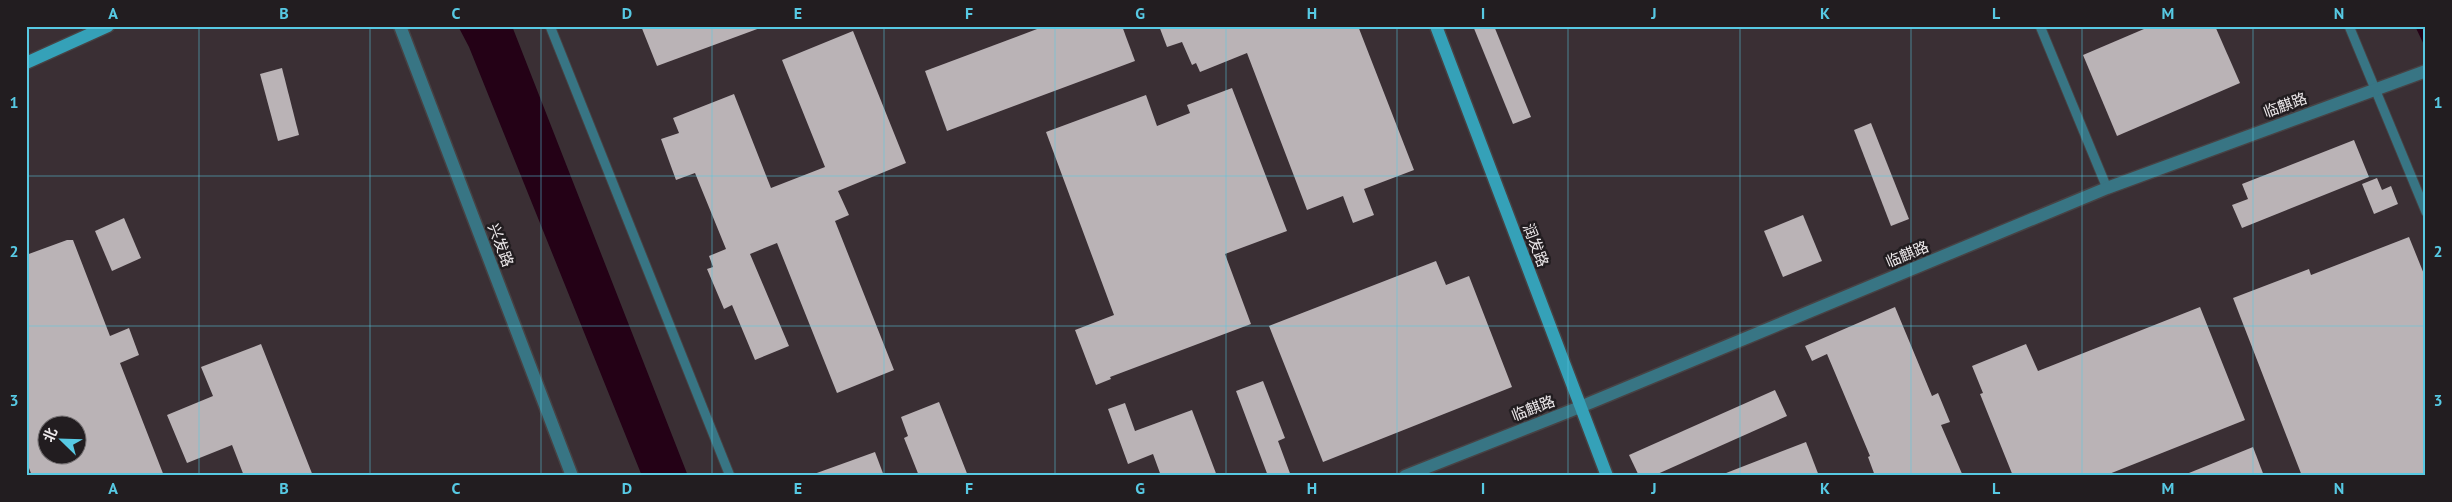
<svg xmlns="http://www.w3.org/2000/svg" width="2452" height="502" font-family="'PT Sans','Noto Sans SC',sans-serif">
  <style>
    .built { fill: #3a2f34; fill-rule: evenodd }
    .water { fill: #240116 }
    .building { fill: #bab3b6; fill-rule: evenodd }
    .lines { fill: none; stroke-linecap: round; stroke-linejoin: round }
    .service-casing { stroke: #474244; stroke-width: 11 }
    .tertiary-casing { stroke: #474244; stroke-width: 15 }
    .secondary-casing { stroke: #474244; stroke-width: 15 }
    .service { stroke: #387584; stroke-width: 9 }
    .tertiary { stroke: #387584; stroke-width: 12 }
    .secondary { stroke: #35a1b8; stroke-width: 12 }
    .grid { fill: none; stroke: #57c9e3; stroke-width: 1; stroke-opacity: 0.55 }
    .labels { text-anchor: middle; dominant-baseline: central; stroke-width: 5; stroke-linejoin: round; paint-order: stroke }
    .street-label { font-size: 15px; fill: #ede9eb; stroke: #221d20 }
    .neatline { fill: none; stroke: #57c9e3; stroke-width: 2 }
    .grid-label { font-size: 16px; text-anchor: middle; font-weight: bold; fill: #57c9e3 }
  </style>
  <rect width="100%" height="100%" fill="#2c2729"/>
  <path class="built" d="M 26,26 L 2426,26 L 2426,476 L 26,476 ZM 48,424 L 78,424 L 78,454 L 48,454 Z"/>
  <g class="water">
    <polygon points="458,26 512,26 688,476 642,476 469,47"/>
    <polygon points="2415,26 2426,26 2426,49"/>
  </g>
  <g class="building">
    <polygon points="641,26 759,26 760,28 657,66"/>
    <polygon points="1045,26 1122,26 1135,61 947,131 925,71"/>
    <polygon points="1159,26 1358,26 1414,170 1364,189 1374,215 1353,223 1343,196 1307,210 1247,53 1200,72 1196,63 1192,65 1182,42 1167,47"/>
    <polygon points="1473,26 1494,26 1531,117 1513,124"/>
    <polygon points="2151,26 2215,26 2240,83 2117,136 2083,55"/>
    <polygon points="853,31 906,163 838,191 849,215 835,221 894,370 837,393 777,243 750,254 789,346 755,360 732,305 724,309 707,269 713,267 709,256 726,249 695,173 676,180 661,139 679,133 673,118 734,94 771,188 825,167 782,60"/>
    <polygon points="282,68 299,135 278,141 260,74"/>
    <polygon points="1232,88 1287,231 1225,254 1251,324 1110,377 1111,379 1096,385 1075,330 1114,315 1046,132 1146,95 1157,126 1190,113 1187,105"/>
    <polygon points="1871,123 1909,219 1891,226 1854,130"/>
    <polygon points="2354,140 2369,177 2242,228 2232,205 2248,199 2242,184"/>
    <polygon points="2377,178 2382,190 2391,186 2398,204 2374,214 2362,184"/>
    <polygon points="1803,215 1822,261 1783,277 1764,231"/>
    <polygon points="124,218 141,258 112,271 95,231"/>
    <polygon points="2409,237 2426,279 2426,476 2302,476 2233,298 2309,269 2311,275"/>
    <path d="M 67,240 L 73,240 L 110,336 L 129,328 L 139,355 L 120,363 L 164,476 L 32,476 L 26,460 L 26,255 ZM 48,424 L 78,424 L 78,454 L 48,454 Z"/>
    <polygon points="1436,261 1446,285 1469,276 1512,387 1323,462 1269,326"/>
    <polygon points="1895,307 1932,396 1938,393 1950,422 1941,425 1963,476 1875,476 1868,457 1870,456 1827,354 1812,361 1805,346"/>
    <polygon points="2200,307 2245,420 2104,476 2013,476 1980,394 1983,393 1972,366 2026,344 2038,371"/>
    <polygon points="261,344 313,476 244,476 232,445 187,463 167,415 213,396 201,367"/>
    <polygon points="1263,381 1285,438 1278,441 1291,476 1268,476 1236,391"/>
    <polygon points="1775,390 1787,416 1653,476 1639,476 1629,455"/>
    <polygon points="939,402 968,476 919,476 904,438 908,436 901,417"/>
    <polygon points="1125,403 1135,431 1192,410 1217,476 1161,476 1153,454 1128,464 1108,409"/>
    <polygon points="1806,442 1819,476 1722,476 1721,475"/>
    <polygon points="2253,447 2264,476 2184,476 2184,475"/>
    <polygon points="875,452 884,476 815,476 814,474"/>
  </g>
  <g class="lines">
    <g class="service-casing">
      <g id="service">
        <polyline points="550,26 730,476"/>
        <polyline points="2040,26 2107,188"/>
        <polyline points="2349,26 2426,212"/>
      </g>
    </g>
    <g class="tertiary-casing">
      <g id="tertiary">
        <polyline points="400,26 572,476"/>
        <polyline points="1405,476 1580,407 2107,188 2426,71"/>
      </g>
    </g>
    <g class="secondary-casing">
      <g id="secondary">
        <polyline points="1436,26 1607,476"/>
        <polyline points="26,63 108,26"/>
      </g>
    </g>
    <use href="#service" class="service"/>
    <use href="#tertiary" class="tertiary"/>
    <use href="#secondary" class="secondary"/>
  </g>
  <path class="grid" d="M 199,26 L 199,476M 370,26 L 370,476M 541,26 L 541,476M 712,26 L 712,476M 884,26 L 884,476M 1055,26 L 1055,476M 1226,26 L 1226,476M 1397,26 L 1397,476M 1568,26 L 1568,476M 1740,26 L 1740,476M 1911,26 L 1911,476M 2082,26 L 2082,476M 2253,26 L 2253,476M 26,176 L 2426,176M 26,326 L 2426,326"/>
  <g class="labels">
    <g class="street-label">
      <text transform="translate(2285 105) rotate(-20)">临麒路</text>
      <text transform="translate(501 245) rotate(69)">兴发路</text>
      <text transform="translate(1536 245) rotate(69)">润发路</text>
      <text transform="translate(1907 254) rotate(-23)">临麒路</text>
      <text transform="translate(1533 408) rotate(-21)">临麒路</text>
    </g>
  </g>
  <rect width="2452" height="502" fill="none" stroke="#221d20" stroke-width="55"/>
  <g transform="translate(62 440) rotate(293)"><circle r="24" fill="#221d20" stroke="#736f71"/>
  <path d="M0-4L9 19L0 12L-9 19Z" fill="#57c9e3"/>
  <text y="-8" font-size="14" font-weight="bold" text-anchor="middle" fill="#ede9eb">北</text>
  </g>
  <rect x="28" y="28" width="2396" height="446" class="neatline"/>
  <g class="grid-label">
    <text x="113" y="19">A</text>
    <text x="284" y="19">B</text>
    <text x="456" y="19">C</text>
    <text x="627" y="19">D</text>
    <text x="798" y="19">E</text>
    <text x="969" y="19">F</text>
    <text x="1140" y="19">G</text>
    <text x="1312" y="19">H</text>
    <text x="1483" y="19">I</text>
    <text x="1654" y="19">J</text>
    <text x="1825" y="19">K</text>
    <text x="1996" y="19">L</text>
    <text x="2168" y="19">M</text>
    <text x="2339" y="19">N</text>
    <text x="14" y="108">1</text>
    <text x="2438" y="108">1</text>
    <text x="14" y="257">2</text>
    <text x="2438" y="257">2</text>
    <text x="14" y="406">3</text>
    <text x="2438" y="406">3</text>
    <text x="113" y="494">A</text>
    <text x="284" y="494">B</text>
    <text x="456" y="494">C</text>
    <text x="627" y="494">D</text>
    <text x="798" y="494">E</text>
    <text x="969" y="494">F</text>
    <text x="1140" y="494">G</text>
    <text x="1312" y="494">H</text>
    <text x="1483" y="494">I</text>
    <text x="1654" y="494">J</text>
    <text x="1825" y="494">K</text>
    <text x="1996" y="494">L</text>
    <text x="2168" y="494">M</text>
    <text x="2339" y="494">N</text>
  </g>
</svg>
